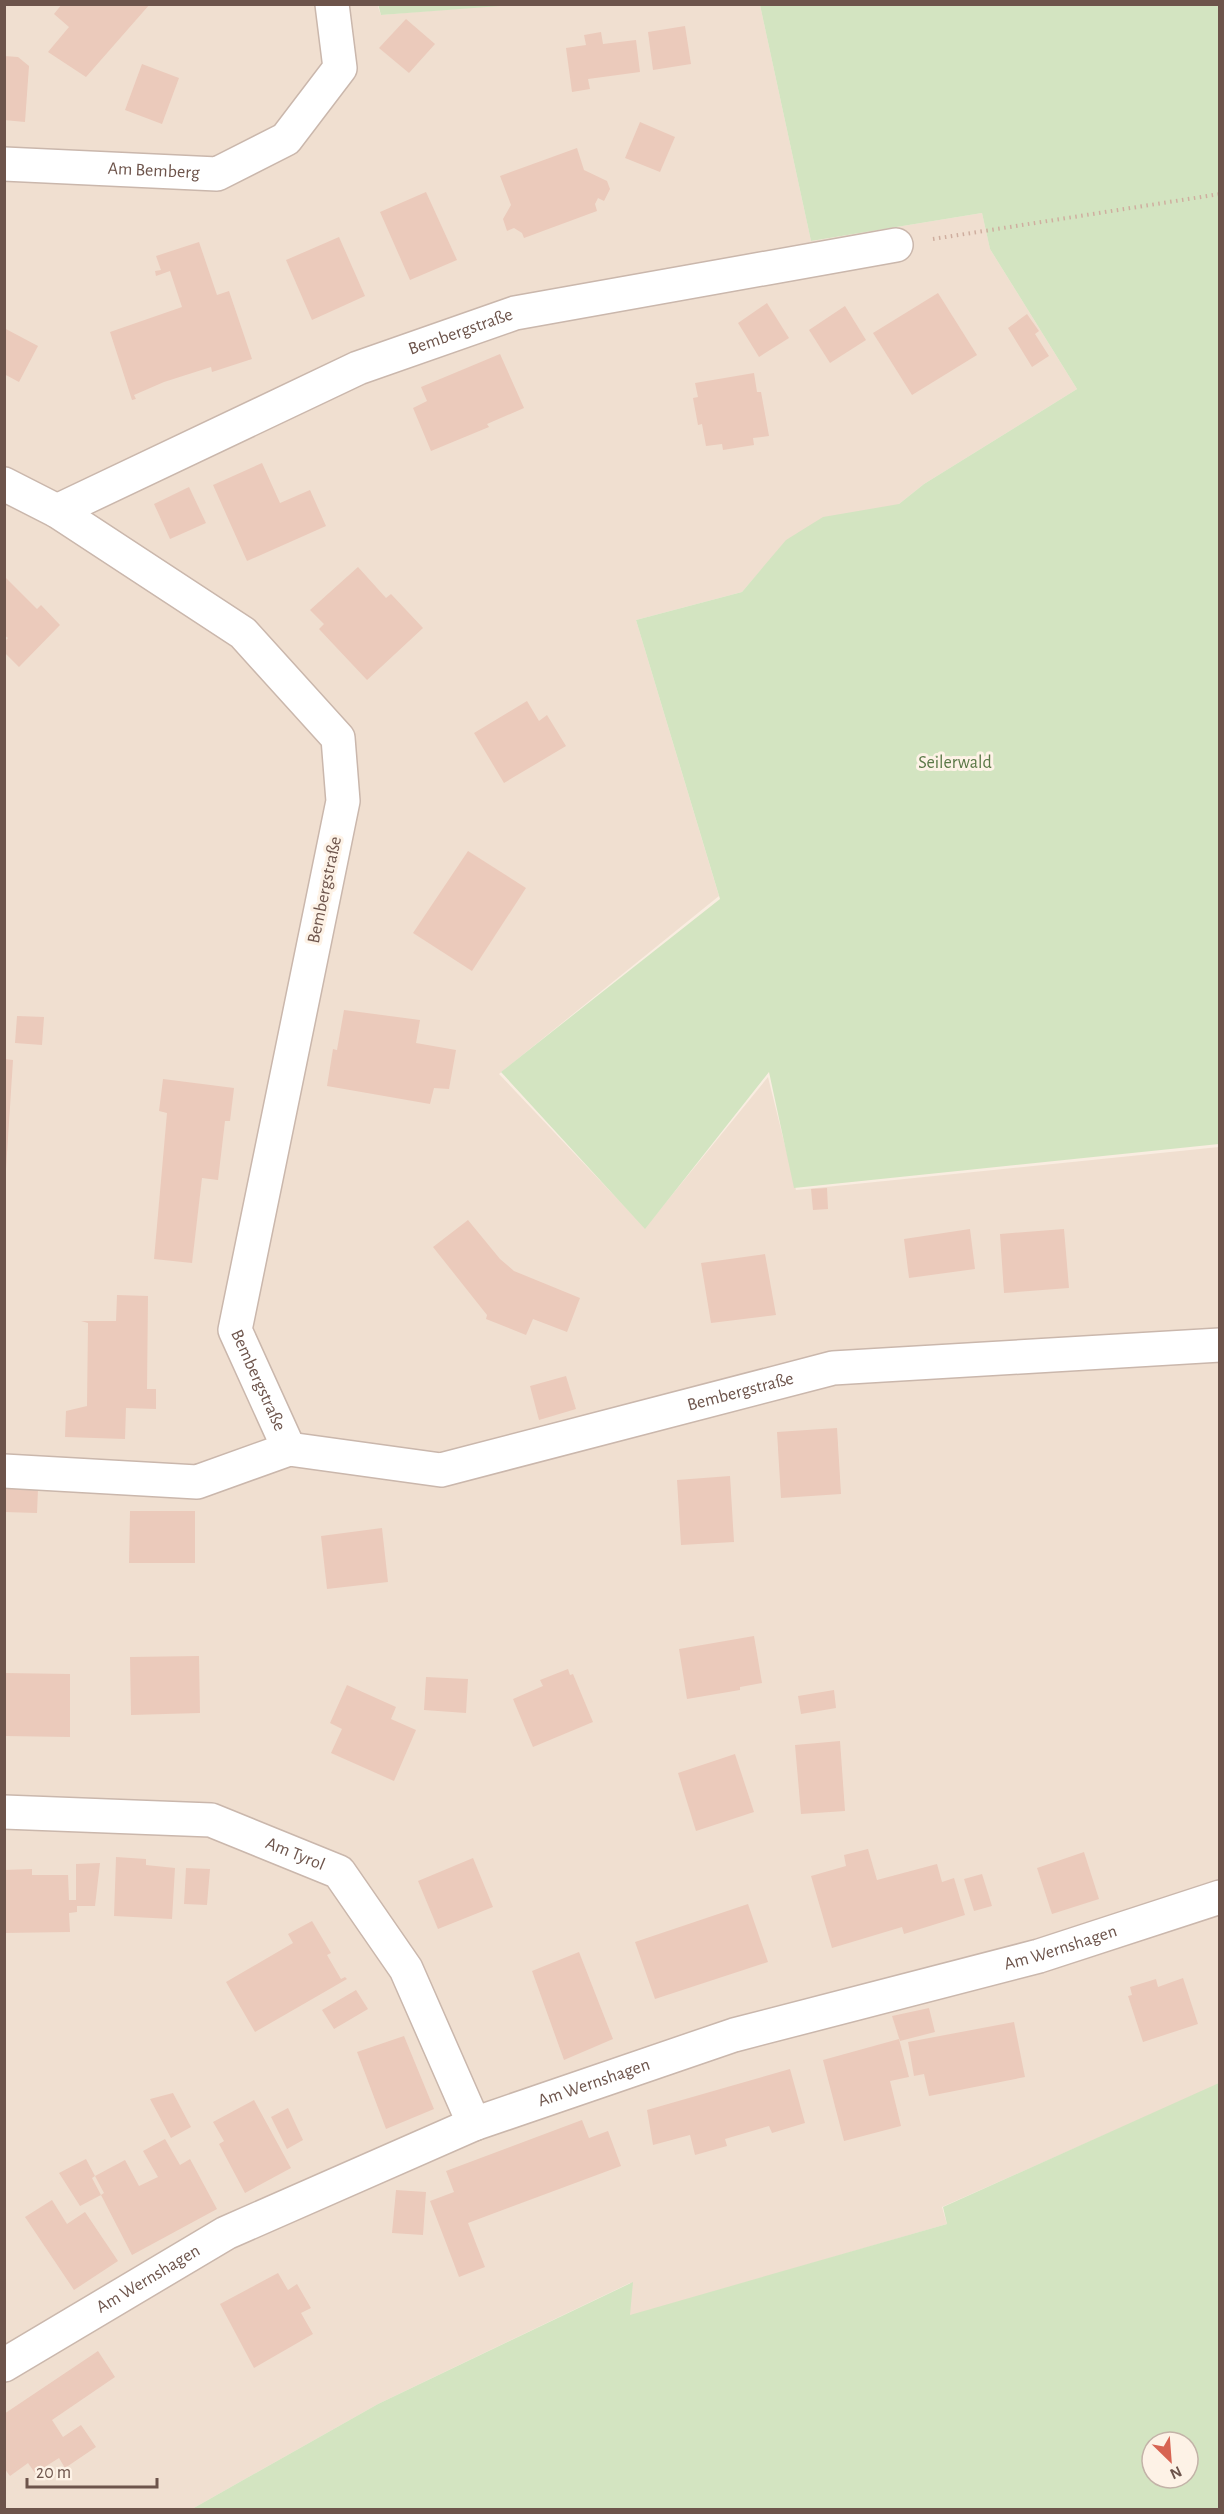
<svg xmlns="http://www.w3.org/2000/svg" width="1224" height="2514" font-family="'Alegreya Sans',sans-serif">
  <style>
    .residential { fill: #f0dfd0 }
    .green { fill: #d3e4c1; fill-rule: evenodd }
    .building { fill: #ebcabb }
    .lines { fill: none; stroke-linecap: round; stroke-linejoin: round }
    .minor-casing { stroke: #cab7ac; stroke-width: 36 }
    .path { stroke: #cfae9f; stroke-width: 4; stroke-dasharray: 1.5 4.5; stroke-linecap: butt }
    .minor { stroke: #fff; stroke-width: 33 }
    .labels { text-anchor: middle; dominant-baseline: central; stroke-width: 6; stroke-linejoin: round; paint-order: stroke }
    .street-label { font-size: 18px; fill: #6d544b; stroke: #fdf2e6 }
    .park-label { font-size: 18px; fill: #5a7847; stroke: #fdf2e6 }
  </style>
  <rect width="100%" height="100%" fill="#f9ede1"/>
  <polygon class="residential" points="377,4 381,15 513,4 760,5 811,241 982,213 990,249 1077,389 924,484 899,504 939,588 761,570 742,592 636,620 719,896 499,1074 645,1228 768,1077 796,1190 1219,1147 1219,2084 942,2207 947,2224 630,2316 630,2283 378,2404 192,2509 5,2510 5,5"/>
  <g class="green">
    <polygon points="378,4 513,4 513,5 381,15"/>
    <polygon points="760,5 1219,5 1219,1144 794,1188 769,1072 645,1229 501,1072 720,899 636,620 742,592 786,540 823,517 899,504 924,484 1077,389 990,249 982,213 811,241"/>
    <path d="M 1219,2083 L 1219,2509 L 192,2509 L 378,2404 L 633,2282 L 630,2315 L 947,2224 L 943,2207 ZM 1152,2442 L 1188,2442 L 1188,2478 L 1152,2478 Z"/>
  </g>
  <g class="building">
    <polygon points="62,4 150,4 86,77 48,52 69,27 54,14"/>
    <polygon points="406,19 435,44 409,73 379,48"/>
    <polygon points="685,26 691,64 653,70 648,32"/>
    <polygon points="601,32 603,44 636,40 640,72 588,79 590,89 572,92 566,48 586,45 584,35"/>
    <polygon points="4,56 18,57 29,66 25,122 4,120"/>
    <polygon points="142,64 179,78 162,124 125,110"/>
    <polygon points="640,122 675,137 660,172 625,158"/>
    <polygon points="577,148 584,170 607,181 610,189 604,201 598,198 595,204 597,211 524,238 522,233 514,228 507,231 503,219 511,205 500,176"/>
    <polygon points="426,192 457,260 410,280 380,212"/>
    <polygon points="339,237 365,296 312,320 286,260"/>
    <polygon points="199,242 217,295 229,291 252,359 212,372 211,367 164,382 134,395 136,399 132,400 110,332 182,307 170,271 156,276 155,271 161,270 156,256"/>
    <polygon points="938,293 977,355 912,395 873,333"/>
    <polygon points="767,303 789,338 759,357 738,323"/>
    <polygon points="845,306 866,340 830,363 809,330"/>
    <polygon points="1027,314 1039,331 1035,334 1049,356 1032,367 1008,328"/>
    <polygon points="4,328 38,346 19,382 4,374"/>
    <polygon points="500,354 524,408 487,424 489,427 431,451 413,408 427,401 421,387"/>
    <polygon points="754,373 757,392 761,392 769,436 753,438 754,445 723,450 722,444 706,446 702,424 698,425 693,398 698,397 695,383"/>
    <polygon points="262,463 280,503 310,490 326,526 247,561 213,485"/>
    <polygon points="189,487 206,523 170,539 154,504"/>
    <polygon points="358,567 386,598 391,594 423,628 367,680 319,629 324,624 310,610"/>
    <polygon points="4,576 37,609 41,605 60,625 19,667 4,652 4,642 8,638 4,635"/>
    <polygon points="527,701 539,721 547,715 566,746 504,783 474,733"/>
    <polygon points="468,851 526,888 472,971 413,933"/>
    <polygon points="344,1010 420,1020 416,1043 456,1050 449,1089 434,1088 430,1104 327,1086 333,1049 337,1050"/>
    <polygon points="17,1016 44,1017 42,1045 15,1043"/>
    <polygon points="4,1059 13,1060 6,1169 4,1169"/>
    <polygon points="163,1079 234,1088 230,1121 225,1121 218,1180 202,1178 192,1263 154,1259 167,1113 159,1111"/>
    <polygon points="827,1188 828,1209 813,1210 811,1189"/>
    <polygon points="468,1220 500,1259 514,1271 580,1298 567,1332 533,1319 526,1335 486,1319 487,1315 433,1247"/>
    <polygon points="970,1229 975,1269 909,1278 904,1239"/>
    <polygon points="1064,1229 1069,1288 1004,1293 1000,1234"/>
    <polygon points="765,1254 776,1315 711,1323 701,1263"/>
    <polygon points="117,1295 148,1296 147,1389 156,1389 156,1409 126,1408 125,1439 65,1437 66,1411 87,1406 88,1323 81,1321 116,1321"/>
    <polygon points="566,1376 576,1409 539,1420 530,1386"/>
    <polygon points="837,1428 841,1494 781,1498 777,1432"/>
    <polygon points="730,1476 734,1542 681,1545 677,1480"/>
    <polygon points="4,1488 38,1489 37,1513 4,1512"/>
    <polygon points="130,1511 195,1511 195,1563 129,1563"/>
    <polygon points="382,1528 388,1582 327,1589 321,1536"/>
    <polygon points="754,1636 762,1683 740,1687 740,1690 687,1699 679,1649"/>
    <polygon points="199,1656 200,1713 131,1715 130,1657"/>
    <polygon points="568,1669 570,1675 573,1674 593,1722 533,1747 513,1699 543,1686 540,1680"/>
    <polygon points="4,1673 70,1674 70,1737 4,1736"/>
    <polygon points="426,1677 468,1679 466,1713 424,1710"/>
    <polygon points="347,1685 396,1707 391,1719 416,1730 394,1781 331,1753 342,1729 330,1723"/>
    <polygon points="834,1690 836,1708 801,1714 798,1696"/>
    <polygon points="840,1741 845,1811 801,1814 795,1745"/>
    <polygon points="735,1754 754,1812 696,1831 678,1773"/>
    <polygon points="868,1849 877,1880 937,1864 942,1882 954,1878 965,1915 904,1934 902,1927 832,1948 811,1876 846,1866 844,1855"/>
    <polygon points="1084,1852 1099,1899 1052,1914 1037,1868"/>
    <polygon points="116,1857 146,1859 146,1865 175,1868 172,1919 114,1916"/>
    <polygon points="473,1858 493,1907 438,1929 418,1881"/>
    <polygon points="100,1863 95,1906 77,1906 77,1912 69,1913 70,1932 4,1933 4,1870 32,1869 32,1875 68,1875 69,1900 76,1900 76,1864"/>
    <polygon points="186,1868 210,1869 207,1905 184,1904"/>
    <polygon points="982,1874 992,1906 974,1911 964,1879"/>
    <polygon points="748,1904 768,1962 655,1999 635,1942"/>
    <polygon points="312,1921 331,1953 327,1955 341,1979 345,1977 347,1979 255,2032 226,1982 293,1943 288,1934"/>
    <polygon points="579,1952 613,2039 564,2060 532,1971"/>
    <polygon points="1183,1978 1198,2024 1143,2042 1128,1996 1132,1995 1130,1987 1156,1979 1158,1987"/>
    <polygon points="356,1990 368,2009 334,2029 322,2010"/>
    <polygon points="929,2008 935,2032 900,2041 892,2016"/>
    <polygon points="1014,2022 1025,2077 929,2096 924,2074 914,2076 908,2042"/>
    <polygon points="404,2036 434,2109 386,2129 357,2052"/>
    <polygon points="899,2039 909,2077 890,2081 901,2126 844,2141 823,2060"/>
    <polygon points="790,2069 805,2123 772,2133 769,2126 725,2139 727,2146 695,2155 690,2135 653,2145 647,2110"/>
    <polygon points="173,2093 191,2127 171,2138 150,2099"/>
    <polygon points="254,2100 291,2168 245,2193 219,2144 224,2141 213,2122"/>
    <polygon points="288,2108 303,2140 287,2149 271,2117"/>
    <polygon points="582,2120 589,2138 608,2131 621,2166 468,2223 485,2267 459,2277 430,2201 454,2192 446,2171"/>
    <polygon points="165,2139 180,2165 190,2159 217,2209 132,2255 101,2195 104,2193 95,2176 92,2178 101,2195 80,2206 59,2173 86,2159 95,2176 125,2160 139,2186 158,2177 143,2151"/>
    <polygon points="396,2190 426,2192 423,2235 392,2233"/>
    <polygon points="52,2200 67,2224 85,2212 118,2261 74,2290 25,2217"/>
    <polygon points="278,2273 288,2290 297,2284 311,2308 301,2313 313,2334 254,2368 220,2304"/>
    <polygon points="98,2351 115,2377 52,2420 63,2437 81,2425 96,2447 65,2468 59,2458 35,2473 28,2463 10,2476 4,2468 4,2414"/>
  </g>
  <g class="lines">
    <g class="minor-casing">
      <g id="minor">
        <path id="s1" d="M 4,164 L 217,174 L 286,139 L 340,68 L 332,4"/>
        <path id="s2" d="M 4,484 L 57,511 L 243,633 L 338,738 L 343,801 L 235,1330 L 289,1449"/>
        <path id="s3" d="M 57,511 L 358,368 L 515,313 L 896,245"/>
        <path id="s4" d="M 4,1471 L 197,1482 L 289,1449 L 441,1470 L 833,1368 L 1220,1345"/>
        <path id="s5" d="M 4,1812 L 211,1820 L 339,1872 L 406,1969 L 474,2124"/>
        <path id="s6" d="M 4,2365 L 226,2233 L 474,2124 L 734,2035 L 1039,1956 L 1220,1897"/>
      </g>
    </g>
    <polyline class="path" points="933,239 1220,194"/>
    <use href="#minor" class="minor"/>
  </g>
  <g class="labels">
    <g class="street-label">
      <text stroke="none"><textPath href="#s1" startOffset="150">Am Bemberg</textPath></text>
      <text stroke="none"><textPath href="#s3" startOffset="442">Bembergstraße</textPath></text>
      <text transform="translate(325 890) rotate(-78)">Bembergstraße</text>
      <text stroke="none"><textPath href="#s2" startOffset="1082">Bembergstraße</textPath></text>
      <text stroke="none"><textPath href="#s4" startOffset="754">Bembergstraße</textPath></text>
      <text stroke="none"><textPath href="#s5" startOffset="298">Am Tyrol</textPath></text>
      <text stroke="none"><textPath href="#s6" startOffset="1142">Am Wernshagen</textPath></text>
      <text stroke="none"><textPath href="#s6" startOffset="656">Am Wernshagen</textPath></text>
      <text stroke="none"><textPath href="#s6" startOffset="168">Am Wernshagen</textPath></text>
    </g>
    <g class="park-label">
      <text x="955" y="763">Seilerwald</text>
    </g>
  </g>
  <rect width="1224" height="2514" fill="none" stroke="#6d544b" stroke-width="12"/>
  <g transform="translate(1170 2460) rotate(155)"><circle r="28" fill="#fdf2e6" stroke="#c3b3a8" stroke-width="1.5"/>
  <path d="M0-4.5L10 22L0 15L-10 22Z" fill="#d76452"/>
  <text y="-9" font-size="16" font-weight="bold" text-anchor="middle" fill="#6d544b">N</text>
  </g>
  <path d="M27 2478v9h130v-9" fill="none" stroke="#6d544b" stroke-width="3"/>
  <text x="36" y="2478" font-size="18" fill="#6d544b" stroke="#fdf2e6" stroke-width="4.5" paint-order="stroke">20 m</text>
</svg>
